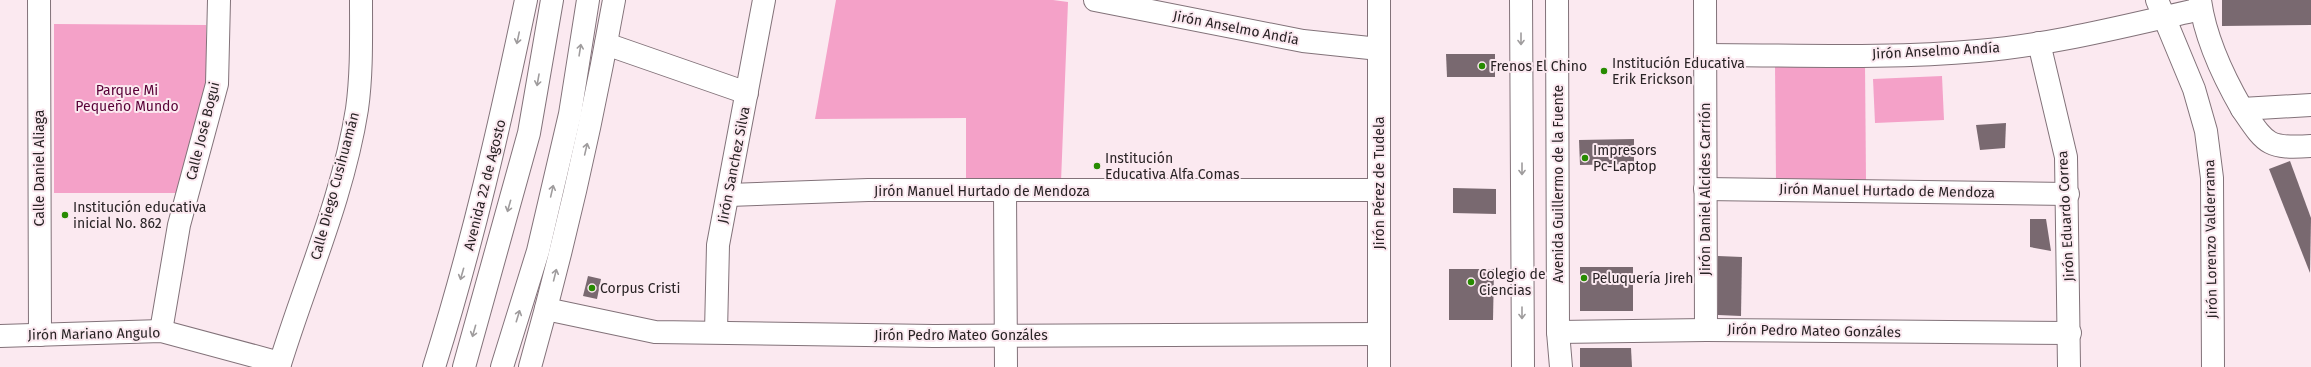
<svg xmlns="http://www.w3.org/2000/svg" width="2311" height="367" font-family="'Fira Sans',sans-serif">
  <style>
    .green { fill: #f4a1c8 }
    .building { fill: #796970 }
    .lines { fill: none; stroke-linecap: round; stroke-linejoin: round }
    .minor-casing { stroke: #827279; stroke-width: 24 }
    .major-casing { stroke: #827279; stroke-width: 24 }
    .minor { stroke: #fff; stroke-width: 22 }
    .major { stroke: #fff; stroke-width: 22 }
    .oneway { stroke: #9f9c9d }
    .poi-dot { fill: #278b01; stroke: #fbe9f0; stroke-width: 1.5 }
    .labels { text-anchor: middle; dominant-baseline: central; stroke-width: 4; stroke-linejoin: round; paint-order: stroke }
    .street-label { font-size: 14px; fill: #292325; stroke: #fbe9f0 }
    .poi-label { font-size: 14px; fill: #292325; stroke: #fbe9f0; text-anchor: start }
    .park-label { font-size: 14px; fill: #580037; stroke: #fbe9f0 }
  </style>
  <rect width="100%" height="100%" fill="#fbe9f0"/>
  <g class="green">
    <polygon points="836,0 1053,0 1068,2 1061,182 966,181 966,118 815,119"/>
    <polygon points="54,24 206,25 206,82 177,193 54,193"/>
    <polygon points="1865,64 1866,180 1776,181 1775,65"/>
    <polygon points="1942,76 1944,120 1875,123 1873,79"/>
  </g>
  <g class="building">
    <polygon points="2222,0 2311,0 2311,25 2222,26"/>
    <polygon points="1446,54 1495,54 1495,77 1447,77"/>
    <polygon points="2006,123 2005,148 1980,150 1976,125"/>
    <polygon points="1634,139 1634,164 1580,165 1579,140"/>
    <polygon points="2290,161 2311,218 2310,273 2269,169"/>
    <polygon points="1453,188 1496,189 1496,214 1453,213"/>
    <polygon points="2030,219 2046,219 2051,251 2030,247"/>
    <polygon points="1718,256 1742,257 1741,316 1718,315"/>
    <rect x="1580" y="267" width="53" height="44"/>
    <polygon points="1449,269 1494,269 1493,320 1449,320"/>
    <polygon points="588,276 601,279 597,299 583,296"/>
    <polygon points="1580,348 1631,348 1632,367 1580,367"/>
  </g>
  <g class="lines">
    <g class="minor-casing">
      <g id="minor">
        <polyline points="39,0 40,335"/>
        <polyline points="1095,0 1303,41 1379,49"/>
        <polyline points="1379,0 1379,367"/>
        <polyline points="1705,0 1706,330"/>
        <polyline points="2157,0 2194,89 2206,131 2212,178 2213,367"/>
        <path d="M 2200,0 C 2205,38 2223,76 2242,109 L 2311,105"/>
        <polyline points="2039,43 2066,157 2069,367"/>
        <polyline points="606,44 747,93"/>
        <path d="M 1705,55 C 1796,55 1888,59 1978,51 C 2053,45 2128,25 2201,9"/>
        <path d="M 2242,109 C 2266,144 2267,149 2311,146"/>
        <polyline points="1705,189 2068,194"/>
        <polyline points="1005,190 1006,367"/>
        <polyline points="729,195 868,190 1379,190"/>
        <polyline points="546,309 655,332 934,336 1379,334"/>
        <polyline points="161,331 179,225 217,84 219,0"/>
        <polyline points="716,332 718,245 764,0"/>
        <polyline points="1558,332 1706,330 2070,333"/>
        <polyline points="0,336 161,331 280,363"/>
        <path d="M 279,367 C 305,282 343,198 357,109 C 362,73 361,36 361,0"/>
        <path d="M 434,367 C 472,246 500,124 526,0"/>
        <path d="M 530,367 C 564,246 592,124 614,0"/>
      </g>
    </g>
    <g class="major-casing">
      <g id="major">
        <polyline points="1521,0 1523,367"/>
        <polyline points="1557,0 1558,332 1561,367"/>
        <polyline points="464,367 529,133 552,0"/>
        <polyline points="502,367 538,251 570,114 588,0"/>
      </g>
    </g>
    <use href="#minor" class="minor"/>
    <use href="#major" class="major"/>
  </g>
  <defs><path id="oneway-shaft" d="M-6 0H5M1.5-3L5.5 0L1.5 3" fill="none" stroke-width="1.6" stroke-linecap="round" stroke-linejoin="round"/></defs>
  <g class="oneway">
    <use href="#oneway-shaft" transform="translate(518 38) rotate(102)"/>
    <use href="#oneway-shaft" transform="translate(1521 39) rotate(90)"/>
    <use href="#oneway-shaft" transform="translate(580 50) rotate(-81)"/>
    <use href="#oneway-shaft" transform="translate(538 80) rotate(100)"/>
    <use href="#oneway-shaft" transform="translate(586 149) rotate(-77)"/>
    <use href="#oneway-shaft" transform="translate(1522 169) rotate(90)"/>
    <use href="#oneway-shaft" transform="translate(552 191) rotate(-77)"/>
    <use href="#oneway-shaft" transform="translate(509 206) rotate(106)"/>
    <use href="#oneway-shaft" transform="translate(462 274) rotate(106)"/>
    <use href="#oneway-shaft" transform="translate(555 275) rotate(-76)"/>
    <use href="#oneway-shaft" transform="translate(1522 313) rotate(90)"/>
    <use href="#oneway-shaft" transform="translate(518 316) rotate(-73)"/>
    <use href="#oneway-shaft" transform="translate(474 331) rotate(106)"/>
  </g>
  <g class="poi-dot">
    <circle cx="1482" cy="66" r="4"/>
    <circle cx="1604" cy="71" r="4"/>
    <circle cx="1585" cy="158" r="4"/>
    <circle cx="1097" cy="166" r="4"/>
    <circle cx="65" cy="215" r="4"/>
    <circle cx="1584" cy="278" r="4"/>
    <circle cx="1471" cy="282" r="4"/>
    <circle cx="592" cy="288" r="4"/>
  </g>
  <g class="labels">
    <g class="street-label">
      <text transform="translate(1236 28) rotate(11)">Jirón Anselmo Andía</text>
      <text transform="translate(1936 51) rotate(-3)">Jirón Anselmo Andía</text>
      <text transform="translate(203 131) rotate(-76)">Calle José Bogui</text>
      <text transform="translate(734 165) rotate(-79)">Jirón Sanchez Silva</text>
      <text transform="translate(39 168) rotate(-90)">Calle Daniel Aliaga</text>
      <text transform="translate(1379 183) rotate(-90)">Jirón Pérez de Tudela</text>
      <text transform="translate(1558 184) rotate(-90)">Avenida Guillermo de la Fuente</text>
      <text transform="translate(485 185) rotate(-76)">Avenida 22 de Agosto</text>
      <text transform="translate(335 186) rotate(-75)">Calle Diego Cusihuamán</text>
      <text transform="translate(1705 189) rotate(-90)">Jirón Daniel Alcides Carrión</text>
      <text x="982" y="191">Jirón Manuel Hurtado de Mendoza</text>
      <text transform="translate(1887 191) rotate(1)">Jirón Manuel Hurtado de Mendoza</text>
      <text transform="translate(2066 216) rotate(-93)">Jirón Eduardo Correa</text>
      <text transform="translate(2211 239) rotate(-91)">Jirón Lorenzo Valderrama</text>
      <text transform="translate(1814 331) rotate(1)">Jirón Pedro Mateo Gonzáles</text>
      <text transform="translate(94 334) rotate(-1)">Jirón Mariano Angulo</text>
      <text x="961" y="335">Jirón Pedro Mateo Gonzáles</text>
    </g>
    <g class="poi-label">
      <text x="1612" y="63">Institución Educativa<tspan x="1612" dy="16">Erik Erickson</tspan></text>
      <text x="1490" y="66">Frenos El Chino</text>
      <text x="1593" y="150">Impresors<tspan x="1593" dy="16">Pc-Laptop</tspan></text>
      <text x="1105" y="158">Institución<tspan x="1105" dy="16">Educativa Alfa Comas</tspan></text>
      <text x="73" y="207">Institución educativa<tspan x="73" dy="16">inicial No. 862</tspan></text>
      <text x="1479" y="274">Colegio de<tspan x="1479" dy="16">Ciencias</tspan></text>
      <text x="1592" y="278">Peluquería Jireh</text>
      <text x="600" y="288">Corpus Cristi</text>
    </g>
    <g class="park-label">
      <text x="127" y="90">Parque Mi<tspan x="127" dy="16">Pequeño Mundo</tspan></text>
    </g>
  </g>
</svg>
